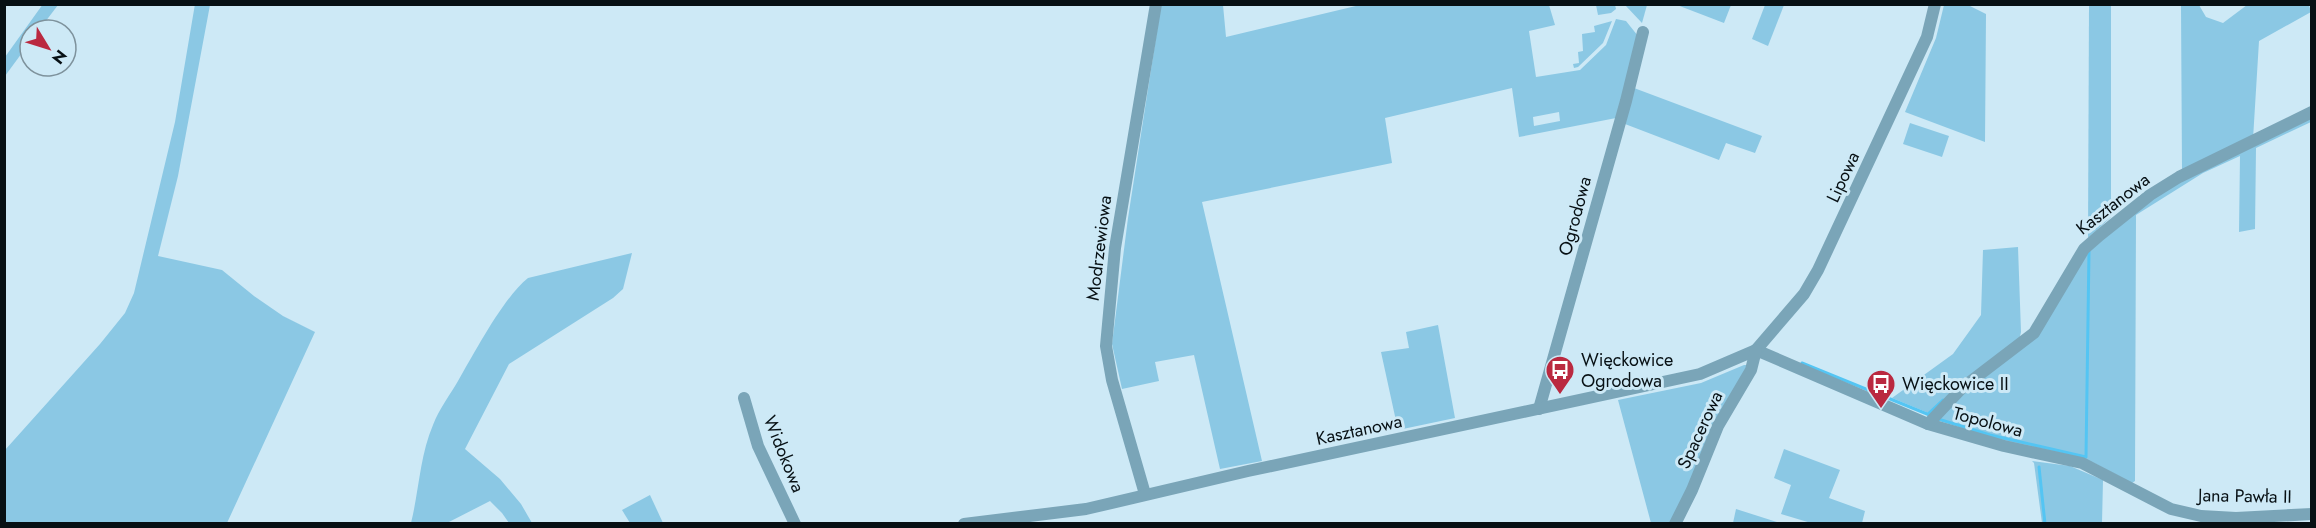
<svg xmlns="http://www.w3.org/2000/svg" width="2316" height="528" font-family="Jost,sans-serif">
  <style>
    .green { fill: #8bc8e4; fill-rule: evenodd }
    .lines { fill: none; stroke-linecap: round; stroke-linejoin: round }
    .stream { stroke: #54c5f3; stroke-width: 3 }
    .minor { stroke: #7aa5b8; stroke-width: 12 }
    .labels { text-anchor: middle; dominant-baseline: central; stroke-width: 6; stroke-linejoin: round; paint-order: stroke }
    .street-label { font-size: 18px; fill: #071014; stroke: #cde9f6 }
    .poi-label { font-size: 18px; fill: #071014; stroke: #cde9f6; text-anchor: start }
  </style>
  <rect width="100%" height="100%" fill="#cde9f6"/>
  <g class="green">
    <polygon points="43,4 58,5 39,30 30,30 30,42 5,76 5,57"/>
    <polygon points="195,4 210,5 178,176 158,256 222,270 254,296 283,316 315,332 227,523 5,523 5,450 100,344 125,313 134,293 175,122"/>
    <path d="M 1161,5 L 1223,5 L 1226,37 L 1360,5 L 1549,5 L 1555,25 L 1529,31 L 1536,77 L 1580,70 L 1606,45 L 1616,19 L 1626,21 L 1638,36 L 1616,118 L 1519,137 L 1512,88 L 1385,118 L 1392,163 L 1202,202 L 1262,461 L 1220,469 L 1194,355 L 1155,362 L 1159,381 L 1122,389 L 1112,344 L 1128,218 ZM 1559,112 L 1560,121 L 1534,126 L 1533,117 Z"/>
    <polygon points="1596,5 1615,5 1616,9 1611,13 1598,15"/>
    <polygon points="1625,5 1647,5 1642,23"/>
    <polygon points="1677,5 1731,5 1724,23"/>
    <polygon points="1765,5 1784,5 1768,46 1752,39"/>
    <polygon points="1944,5 1968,5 1986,14 1985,142 1905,112 1936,38"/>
    <polygon points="2089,5 2111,5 2111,217 2088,238"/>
    <polygon points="2181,5 2199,5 2206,17 2223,23 2247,5 2309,5 2311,12 2259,41 2253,139 2182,171"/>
    <polygon points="1612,21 1603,43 1578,67 1574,68 1573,64 1579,63 1578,52 1583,51 1582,34 1595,32 1594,26"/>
    <polygon points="1634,88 1762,136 1755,153 1726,143 1719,160 1625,124"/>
    <polygon points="2311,114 2311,122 2256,148 2255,229 2239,232 2240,156 2203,173 2136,215 2135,481 2132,483 2094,463 1989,437 1937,419 1947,407 2022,348 2086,251 2160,192"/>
    <polygon points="1910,123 1949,136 1942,157 1903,144"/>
    <polygon points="2018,247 2021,332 2019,341 1931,414 1892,398 1953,354 1981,315 1983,250"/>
    <path d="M 632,253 L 623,289 L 613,298 L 509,364 L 465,449 L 500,479 L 521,504 L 532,523 L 509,523 L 502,513 L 490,501 L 447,523 L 411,523 C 419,491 420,455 433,425 C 439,409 450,395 458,381 C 475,352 503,298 528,278 Z"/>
    <polygon points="1438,325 1455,418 1398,430 1381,352 1409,348 1406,332"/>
    <polygon points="1744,365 1748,365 1670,523 1651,523 1618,400 1701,383"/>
    <polygon points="1784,449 1840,470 1829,498 1865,511 1862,523 1811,523 1781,514 1791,485 1774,478"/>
    <polygon points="2032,461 2070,466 2103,480 2102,523 2042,523 2034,463"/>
    <polygon points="650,495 663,523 630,523 622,510"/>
    <polygon points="1736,509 1780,523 1733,523"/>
  </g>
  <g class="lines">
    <g class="stream">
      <polyline points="1802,363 1932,416"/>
      <polyline points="1928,414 1943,400"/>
      <polyline points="1938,419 1990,435 2086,457 2089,251"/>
      <polyline points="2039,467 2045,524"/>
    </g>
    <g class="minor">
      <polyline points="1756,350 1928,424 2004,446 2082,463 2171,509 2201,516 2236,518 2312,514"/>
      <polyline points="744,398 758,446 795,524"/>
      <polyline points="1539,409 1626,101 1643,32"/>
      <polyline points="1928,424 1962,388 2034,333 2084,249 2100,235 2150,195 2179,177 2312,112"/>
      <polyline points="1145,494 1112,380 1106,346 1115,248 1156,4"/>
      <polyline points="964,524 1086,509 1248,471 1700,374 1756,350 1804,294 1818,270 1927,37 1935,4"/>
      <polyline points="1675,524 1692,490 1718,426 1751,370 1756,350"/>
    </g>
  </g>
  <defs>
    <g id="bus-pin" transform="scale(1.5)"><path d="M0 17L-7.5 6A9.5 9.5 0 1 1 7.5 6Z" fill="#ba2940" stroke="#cde9f6"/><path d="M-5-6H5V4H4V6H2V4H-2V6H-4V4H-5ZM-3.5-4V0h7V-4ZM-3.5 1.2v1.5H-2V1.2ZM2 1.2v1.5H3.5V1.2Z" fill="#fff"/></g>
  </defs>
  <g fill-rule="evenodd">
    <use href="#bus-pin" x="1560" y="370"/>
    <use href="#bus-pin" x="1881" y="384"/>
  </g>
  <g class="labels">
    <g class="street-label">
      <text transform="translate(1843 177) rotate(-65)">Lipowa</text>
      <text transform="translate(2113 204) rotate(-38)">Kasztanowa</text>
      <text transform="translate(1575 216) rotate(-75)">Ogrodowa</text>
      <text transform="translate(1099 248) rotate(-83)">Modrzewiowa</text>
      <text transform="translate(1988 422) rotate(15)">Topolowa</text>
      <text transform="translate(1359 430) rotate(-12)">Kasztanowa</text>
      <text transform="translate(1700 430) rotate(-65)">Spacerowa</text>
      <text transform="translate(784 454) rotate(68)">Widokowa</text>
      <text transform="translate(2245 496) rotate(1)">Jana Pawła II</text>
    </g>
    <g class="poi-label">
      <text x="1581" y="360">Więckowice<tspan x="1581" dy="21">Ogrodowa</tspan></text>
      <text x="1902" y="384">Więckowice II</text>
    </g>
  </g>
  <rect width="2316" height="528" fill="none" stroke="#071014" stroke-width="12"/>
  <g transform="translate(48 48) rotate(128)"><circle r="28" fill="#cde9f6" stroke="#7e929c" stroke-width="1.5"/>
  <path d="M0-4.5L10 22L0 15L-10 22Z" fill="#ba2940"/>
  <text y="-9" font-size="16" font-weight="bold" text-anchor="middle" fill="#071014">N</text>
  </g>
</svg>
